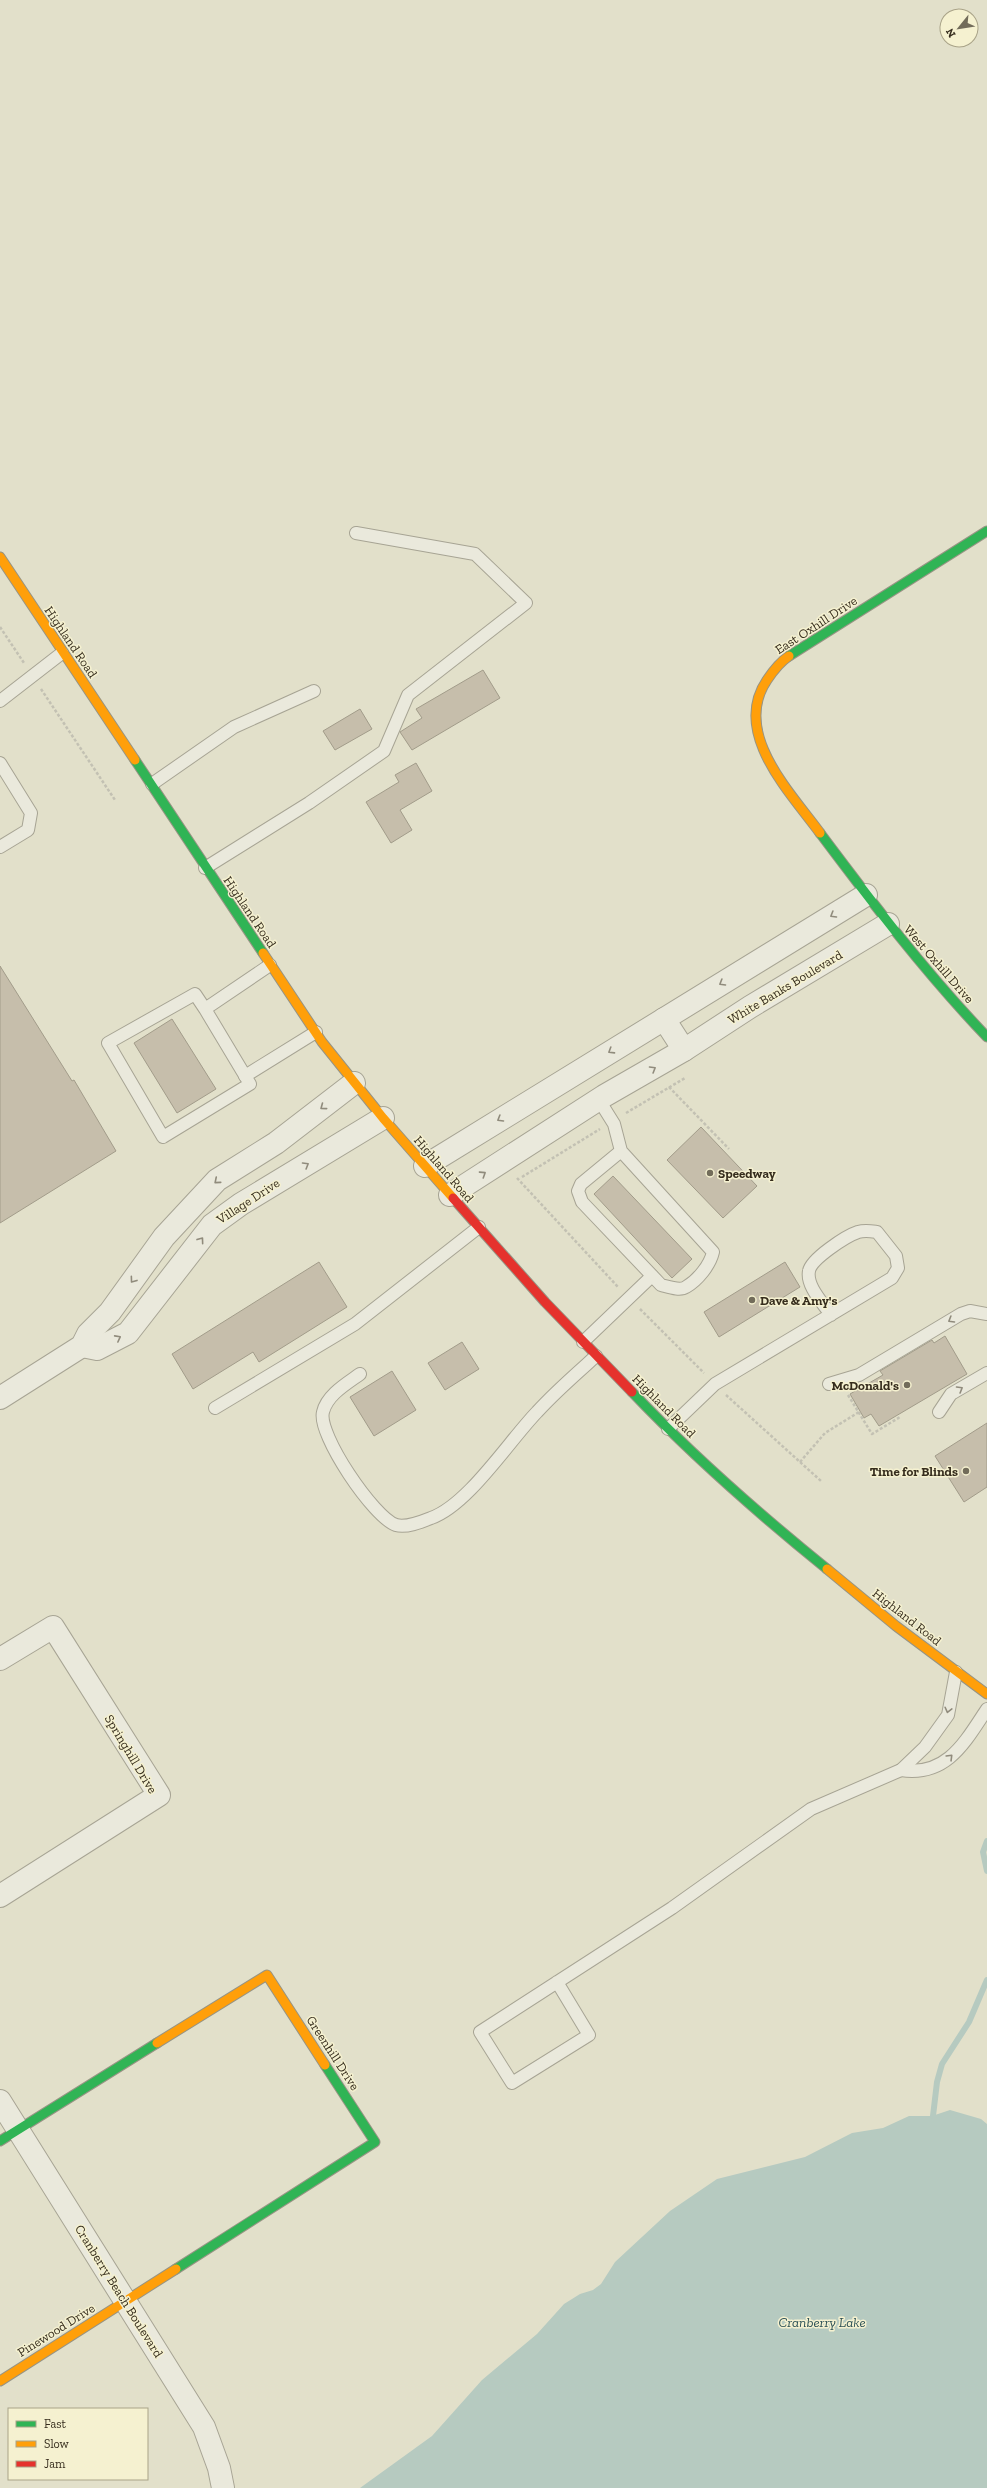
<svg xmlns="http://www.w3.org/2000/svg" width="987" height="2488" font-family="'Zilla Slab',serif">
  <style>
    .water { fill: #b6cac0 }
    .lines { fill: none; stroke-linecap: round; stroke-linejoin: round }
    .stream { stroke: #b6cac0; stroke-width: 6 }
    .building { fill: #c6beab; stroke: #a29c8a }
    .lane-casing { stroke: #a7a494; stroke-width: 14 }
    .street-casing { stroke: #a7a494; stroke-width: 24 }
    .fast-casing { stroke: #979484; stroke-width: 11 }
    .slow-casing { stroke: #979484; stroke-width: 11 }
    .jam-casing { stroke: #979484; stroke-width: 11 }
    .path { stroke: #c3c1b3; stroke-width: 2.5; stroke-dasharray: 3 2; stroke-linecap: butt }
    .lane { stroke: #eae9dc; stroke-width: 12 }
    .street { stroke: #eae9dc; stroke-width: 22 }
    .fast { stroke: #30b455; stroke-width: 9 }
    .slow { stroke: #ff9f0a; stroke-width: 9 }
    .jam { stroke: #e5322d; stroke-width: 9 }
    .oneway { stroke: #908b7c }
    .poi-dot { fill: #726c5a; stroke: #f5f1d0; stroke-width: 1.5 }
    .labels { text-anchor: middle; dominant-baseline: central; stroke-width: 3; stroke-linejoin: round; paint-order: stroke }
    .street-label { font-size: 13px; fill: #362d1d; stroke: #f5f1d0 }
    .poi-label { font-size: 13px; font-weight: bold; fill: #362d1d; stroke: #f5f1d0; text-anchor: start }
    .water-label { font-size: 14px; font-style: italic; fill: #2c5156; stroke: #f5f1d0 }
  </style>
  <rect width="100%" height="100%" fill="#e2e0ca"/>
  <polygon class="water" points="950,2110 981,2119 987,2124 987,2488 360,2488 432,2436 482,2380 537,2334 564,2304 580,2294 593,2290 601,2284 615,2262 670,2211 717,2179 805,2157 852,2133 883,2128 909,2116 932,2116"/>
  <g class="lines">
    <g class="stream">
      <polyline points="987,1841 983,1852 987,1871"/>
      <polyline points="933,2116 937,2082 942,2064 969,2022 987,1980"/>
    </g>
  </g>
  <g class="building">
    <polygon points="483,670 500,698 412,750 400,732 422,718 416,709"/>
    <polygon points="360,709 372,729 335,750 323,731"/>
    <polygon points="416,763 432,791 400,810 412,830 391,843 366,802 399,782 395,775"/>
    <polygon points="0,966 72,1081 74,1080 116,1151 0,1223"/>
    <polygon points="172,1019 216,1089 177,1113 134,1043"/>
    <polygon points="701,1127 757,1186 723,1218 667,1160"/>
    <polygon points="613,1176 692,1259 672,1278 594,1194"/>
    <polygon points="319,1262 347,1307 259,1362 253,1352 193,1389 172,1354"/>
    <polygon points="785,1262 800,1287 719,1337 704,1312"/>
    <polygon points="945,1336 967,1374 879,1426 871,1414 864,1418 850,1394 883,1375 880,1371 932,1340 934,1343"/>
    <polygon points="462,1342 479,1369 445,1390 428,1363"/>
    <polygon points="392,1371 416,1410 374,1436 350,1397"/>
    <polygon points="987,1423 987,1487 964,1502 935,1456"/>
  </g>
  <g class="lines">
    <g class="lane-casing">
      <g id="lane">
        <polyline points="0,701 62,653"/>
        <polyline points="0,763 31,813 28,830 0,847"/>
        <polyline points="152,784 234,727 314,691"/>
        <polyline points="205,868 309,803 384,751 408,695 526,603 475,554 356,533"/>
        <polyline points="205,1009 195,994 108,1043 163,1137 250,1084 205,1009 270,965"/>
        <polyline points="245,1076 316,1032"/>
        <path d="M 599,1100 L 614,1124 L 621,1151 L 713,1252 C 710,1265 698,1280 686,1287 C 680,1291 669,1287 661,1285 L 582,1202 L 578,1191 L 581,1184 L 621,1151"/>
        <polyline points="583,1342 652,1276"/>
        <path d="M 360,1374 C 346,1384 327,1395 323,1412 C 317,1434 374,1518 396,1525 C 406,1528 421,1522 431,1518 C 468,1505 509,1441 537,1412 C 555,1392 576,1374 596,1356"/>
        <polyline points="829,1384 859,1375 961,1314 970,1311 987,1314"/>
        <polyline points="215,1408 355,1324 479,1227"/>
        <polyline points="939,1412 951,1394 987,1373"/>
        <path d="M 668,1429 L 715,1384 L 892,1278 L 898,1268 L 896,1256 L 877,1232 C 870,1231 865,1230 858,1232 C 846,1236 811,1259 809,1271 C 806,1286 823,1303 831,1315"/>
        <path d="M 901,1770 C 947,1777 965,1742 987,1709"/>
        <polyline points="557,1982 589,2035 512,2083 480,2032 672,1908 811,1809 901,1770 925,1747 948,1715 956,1672"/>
      </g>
    </g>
    <g class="street-casing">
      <g id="street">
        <polyline points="664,1019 684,1050"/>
        <polyline points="425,1166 866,895"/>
        <polyline points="450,1195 604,1096 684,1050 750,1007 888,924"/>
        <polyline points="82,1346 97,1349 128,1333 212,1225 241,1204 383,1118"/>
        <polyline points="0,1398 82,1346 88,1334 110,1312 164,1237 217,1180 276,1143 354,1083"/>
        <polyline points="0,1659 53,1627 159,1795 0,1896"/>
        <polyline points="0,2101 204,2427 219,2468 223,2488"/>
      </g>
    </g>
    <g class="fast-casing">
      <g id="fast">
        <polyline points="789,656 987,531"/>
        <polyline points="135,760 263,953"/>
        <path d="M 820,833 C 874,905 925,972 987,1037"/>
        <path d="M 632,1392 C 693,1456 759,1514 827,1569"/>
        <polyline points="0,2141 157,2043"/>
        <polyline points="176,2269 375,2142 325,2065"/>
      </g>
    </g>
    <g class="slow-casing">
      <g id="slow">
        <polyline points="0,557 135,760"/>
        <path d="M 789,656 C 780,662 773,671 767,680 C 731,733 791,793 820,833"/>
        <polyline points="263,953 322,1042 383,1118 453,1198"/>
        <polyline points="827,1569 896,1626 987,1694"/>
        <polyline points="157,2043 267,1975 325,2065"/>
        <polyline points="0,2381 176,2269"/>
      </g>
    </g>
    <g class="jam-casing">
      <polyline id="jam" points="453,1198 545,1302 632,1392"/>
    </g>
    <g class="path">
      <polyline points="0,627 24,663"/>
      <polyline points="41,689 115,800"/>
      <polyline points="669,1087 729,1149"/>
      <polyline points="626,1113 685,1078"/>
      <polyline points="522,1177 600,1129"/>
      <polyline points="517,1178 618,1287"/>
      <polyline points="640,1309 704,1373"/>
      <polyline points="726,1395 821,1481"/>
      <polyline points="848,1395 872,1434 900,1417"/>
      <polyline points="800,1462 825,1433 859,1412"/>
    </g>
    <use href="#lane" class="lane"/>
    <use href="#street" class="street"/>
    <use href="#fast" class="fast"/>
    <use href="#slow" class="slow"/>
    <use href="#jam" class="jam"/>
  </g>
  <defs><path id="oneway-chevron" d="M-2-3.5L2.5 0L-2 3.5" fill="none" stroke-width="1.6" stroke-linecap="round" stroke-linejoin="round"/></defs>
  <g class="oneway">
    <use href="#oneway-chevron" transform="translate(833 915) rotate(149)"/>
    <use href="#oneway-chevron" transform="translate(722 983) rotate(149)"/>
    <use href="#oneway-chevron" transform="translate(611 1051) rotate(148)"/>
    <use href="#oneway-chevron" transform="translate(653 1069) rotate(-31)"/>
    <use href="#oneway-chevron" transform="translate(323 1107) rotate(143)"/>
    <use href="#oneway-chevron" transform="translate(500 1119) rotate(149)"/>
    <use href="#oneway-chevron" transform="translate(306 1165) rotate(-31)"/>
    <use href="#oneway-chevron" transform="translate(483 1174) rotate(-33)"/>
    <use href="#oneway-chevron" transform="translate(217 1181) rotate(140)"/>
    <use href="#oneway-chevron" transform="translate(201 1240) rotate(-54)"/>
    <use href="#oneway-chevron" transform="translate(133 1280) rotate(126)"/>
    <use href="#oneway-chevron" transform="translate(951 1320) rotate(149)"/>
    <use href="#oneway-chevron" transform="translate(118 1338) rotate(-28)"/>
    <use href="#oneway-chevron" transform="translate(960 1389) rotate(-31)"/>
    <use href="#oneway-chevron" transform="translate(948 1710) rotate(104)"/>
    <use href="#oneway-chevron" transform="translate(950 1757) rotate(-45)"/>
  </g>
  <g class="poi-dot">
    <circle cx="710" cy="1173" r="4"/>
    <circle cx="752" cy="1300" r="4"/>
    <circle cx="907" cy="1385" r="4"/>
    <circle cx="966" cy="1471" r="4"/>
  </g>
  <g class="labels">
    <g class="street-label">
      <text transform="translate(816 625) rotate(-33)">East Oxhill Drive</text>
      <text transform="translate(71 642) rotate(56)">Highland Road</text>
      <text transform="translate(250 912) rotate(56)">Highland Road</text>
      <text transform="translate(939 964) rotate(49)">West Oxhill Drive</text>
      <text transform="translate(785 987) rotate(-31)">White Banks Boulevard</text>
      <text transform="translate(444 1169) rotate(49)">Highland Road</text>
      <text transform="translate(248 1201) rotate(-33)">Village Drive</text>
      <text transform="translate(664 1406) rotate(45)">Highland Road</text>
      <text transform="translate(907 1617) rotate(38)">Highland Road</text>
      <text transform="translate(131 1754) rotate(59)">Springhill Drive</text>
      <text transform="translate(333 2053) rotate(57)">Greenhill Drive</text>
      <text transform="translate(119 2291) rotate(58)">Cranberry Beach Boulevard</text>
      <text transform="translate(56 2330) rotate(-32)">Pinewood Drive</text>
    </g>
    <g class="poi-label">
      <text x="718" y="1173">Speedway</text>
      <text x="760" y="1300">Dave &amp; Amy's</text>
      <text x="899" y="1385" text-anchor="end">McDonald's</text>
      <text x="958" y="1471" text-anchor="end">Time for Blinds</text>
    </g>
    <g class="water-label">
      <text x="822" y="2322">Cranberry Lake</text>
    </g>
  </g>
  <rect x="8" y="2408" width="140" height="72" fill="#f5f1d0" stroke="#a9a388"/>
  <rect x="16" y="2421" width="20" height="6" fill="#30b455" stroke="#a9a388"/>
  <text x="44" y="2428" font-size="12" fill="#362d1d">Fast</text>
  <rect x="16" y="2441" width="20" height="6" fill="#ff9f0a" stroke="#a9a388"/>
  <text x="44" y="2448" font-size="12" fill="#362d1d">Slow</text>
  <rect x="16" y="2461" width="20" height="6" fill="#e5322d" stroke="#a9a388"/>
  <text x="44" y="2468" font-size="12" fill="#362d1d">Jam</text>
  <g transform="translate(959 28) rotate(240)"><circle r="19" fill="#f5f1d0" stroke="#a9a388"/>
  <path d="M0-3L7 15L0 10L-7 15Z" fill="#726c5a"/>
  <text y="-6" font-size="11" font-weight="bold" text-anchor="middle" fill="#362d1d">N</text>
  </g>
</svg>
